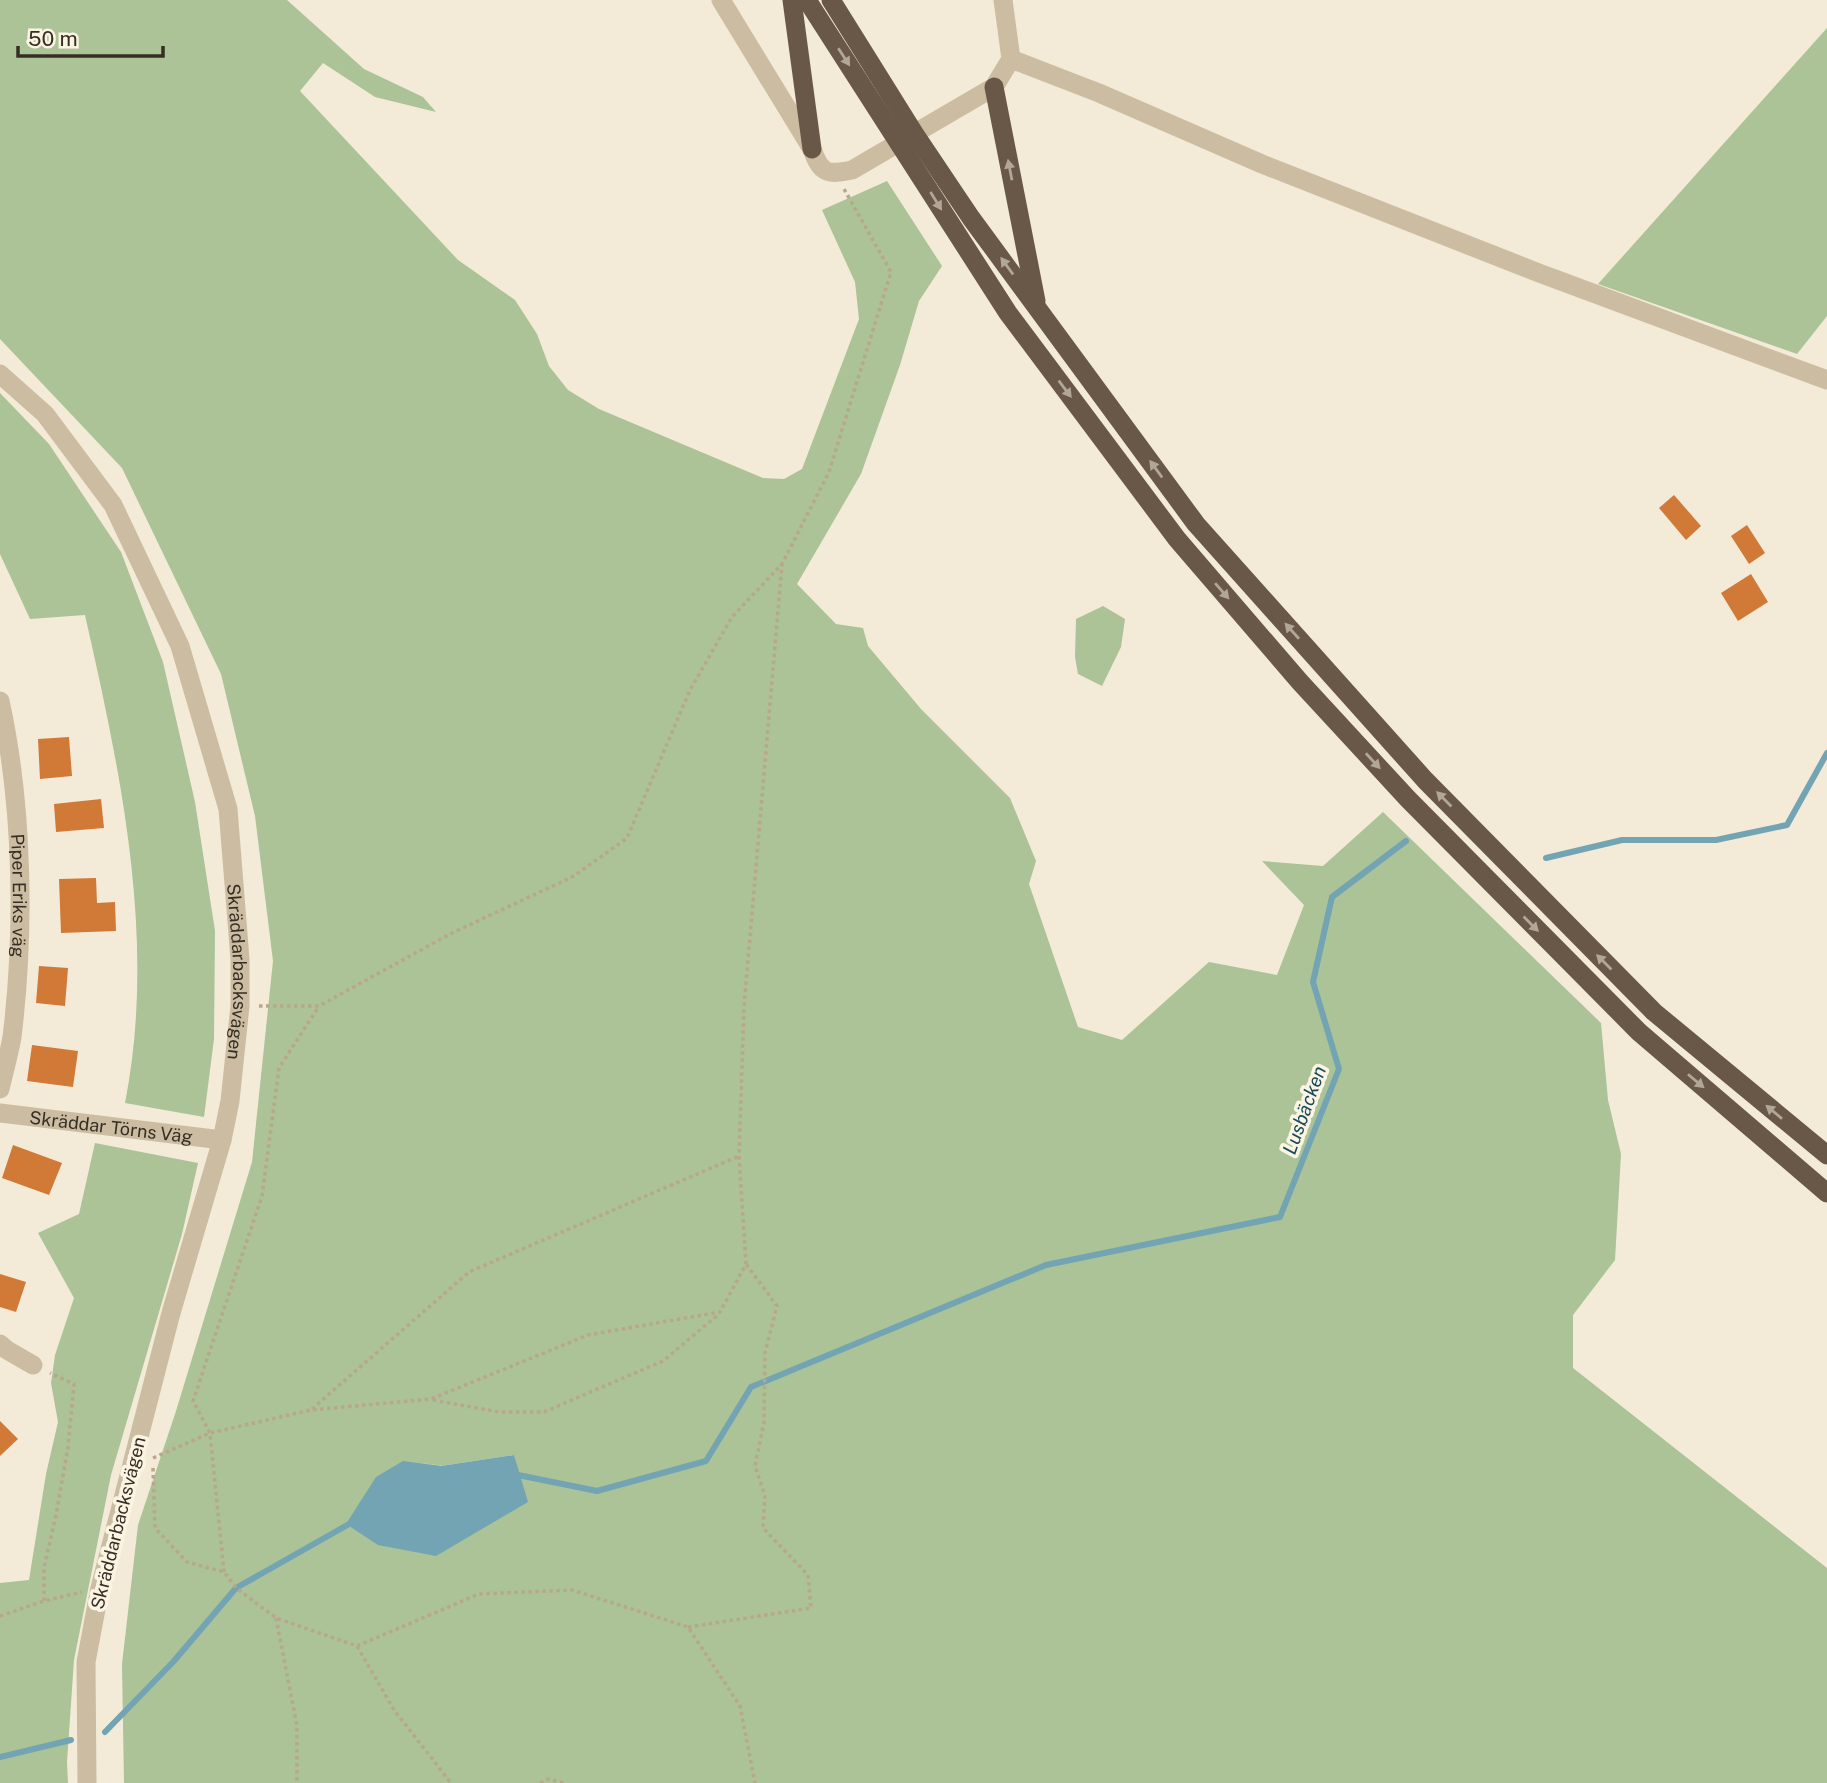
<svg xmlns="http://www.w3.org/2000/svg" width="1827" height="1783" font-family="'Public Sans',sans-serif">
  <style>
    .green { fill: #abc396; fill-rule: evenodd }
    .water { fill: #73a4b3 }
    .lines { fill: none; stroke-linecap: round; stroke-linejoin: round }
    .stream { stroke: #73a4b3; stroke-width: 6 }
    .building { fill: #d17937 }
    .path { stroke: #b8a78c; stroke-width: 3.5; stroke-dasharray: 3.5 3.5; stroke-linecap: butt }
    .minor { stroke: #ccbda2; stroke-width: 19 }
    .tertiary { stroke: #ccbda2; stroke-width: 19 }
    .trunk { stroke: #695848; stroke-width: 19 }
    .oneway { fill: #b2a696 }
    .labels { text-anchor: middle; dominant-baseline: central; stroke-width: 7; stroke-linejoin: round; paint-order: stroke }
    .street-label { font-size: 18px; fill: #362e25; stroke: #fbf4e3 }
    .water-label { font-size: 19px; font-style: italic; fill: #174a5b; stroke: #fbf4e3 }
  </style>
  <rect width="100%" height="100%" fill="#f3ebd7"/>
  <g class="green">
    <path d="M 0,0 L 287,0 L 364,69 L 423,97 L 436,112 L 375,97 L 323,63 L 300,91 L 458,260 L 515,300 L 537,334 L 549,366 L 568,390 L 599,409 L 763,478 L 784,479 L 802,469 L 859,319 L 855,282 L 822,210 L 887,181 L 942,266 L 919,301 L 900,365 L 861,474 L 797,584 L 836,624 L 863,628 L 868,646 L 921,709 L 1010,798 L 1036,861 L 1029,884 L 1078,1027 L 1122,1040 L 1209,962 L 1277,975 L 1304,905 L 1262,861 L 1323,866 L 1383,812 L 1601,1023 L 1608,1100 L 1621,1154 L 1615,1260 L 1573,1315 L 1573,1368 L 1827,1568 L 1827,1783 L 124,1783 L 122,1664 L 138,1525 L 176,1411 L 252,1162 L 273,961 L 255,816 L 221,674 L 122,468 L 0,339 ZM 514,1455 L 518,1475 L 403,1461 L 441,1466 Z"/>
    <polygon points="1827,28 1827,316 1797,354 1598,284"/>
    <path d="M 0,393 L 49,444 L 121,552 L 163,662 L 195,802 L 215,931 L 214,1039 L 204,1117 L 125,1103 C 157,941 121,774 85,615 L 30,619 L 0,554 Z"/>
    <polygon points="1103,606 1125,619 1121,647 1102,686 1078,674 1075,657 1076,619"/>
    <polygon points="95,1143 198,1163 182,1234 111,1475 74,1660 67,1762 68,1783 0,1783 0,1583 29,1580 46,1474 58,1422 51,1383 55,1355 74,1298 38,1233 79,1214"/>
  </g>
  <polygon class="water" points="514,1455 528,1502 436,1556 378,1545 346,1524 376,1477 403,1461 441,1466"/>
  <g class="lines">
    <g class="stream">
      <polyline points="1546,858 1622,840 1716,840 1787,825 1827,753"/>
      <polyline points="513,1476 518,1475 597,1491 706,1461 751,1387 1046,1265 1280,1217 1339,1069 1313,982 1332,897 1406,841"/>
      <polyline points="105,1732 174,1661 236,1588 351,1523"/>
      <polyline points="0,1757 71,1740"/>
    </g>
  </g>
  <g class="building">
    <polygon points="1674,495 1701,526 1686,540 1659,508"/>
    <polygon points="1747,525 1765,553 1749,564 1731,536"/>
    <polygon points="1751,574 1768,602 1738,621 1721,593"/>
    <polygon points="69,737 72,776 40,779 38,739"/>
    <polygon points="101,799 104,828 56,832 54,804"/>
    <polygon points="96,878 97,903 115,902 116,931 61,933 59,879"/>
    <polygon points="39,966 68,968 65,1006 36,1003"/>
    <polygon points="32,1045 78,1051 73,1087 27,1081"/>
    <polygon points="13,1145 62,1163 49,1195 2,1178"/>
    <polygon points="0,1274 26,1282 16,1312 0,1307"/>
    <polygon points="0,1421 18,1439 0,1456"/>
  </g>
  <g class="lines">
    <g class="path">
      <polyline points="259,1006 319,1006 450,934 574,876 627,838 690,690 732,617 782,564 829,472 891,272 844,189"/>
      <polyline points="433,1400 499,1412 544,1412 663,1361 719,1314"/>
      <polyline points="312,1409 469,1272 739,1156"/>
      <polyline points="153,1458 210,1433 311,1410 431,1399 588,1335 720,1312 746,1264 739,1156 744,1007 782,564"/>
      <polyline points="153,1468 155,1528 187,1562 224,1572 236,1588 276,1618 357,1646 394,1710 451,1783"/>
      <polyline points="224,1572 210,1433 193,1401 262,1196 279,1068 319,1006"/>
      <polyline points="44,1601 44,1568 56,1515 68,1447 74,1384 50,1373"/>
      <polyline points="0,1616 44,1601 82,1592"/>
      <polyline points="276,1618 297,1726 297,1783"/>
      <polyline points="688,1627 811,1608 808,1575 763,1528 765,1496 755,1466 764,1422 765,1353 777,1306 746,1264"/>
      <polyline points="357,1646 479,1594 572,1590 688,1627 740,1706 755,1783"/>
      <polyline points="540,1783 549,1779 563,1783"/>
    </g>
    <g class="minor">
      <path d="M 721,0 L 812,149 C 821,174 827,175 852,170 L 994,87 L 1011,59 L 1003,0"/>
      <polyline points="1011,59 1099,93 1262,164 1539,273 1827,380"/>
      <path id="s1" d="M 0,701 C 23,805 25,931 12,1037 C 9,1054 4,1072 0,1089"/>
      <path id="s2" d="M 0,1113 L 222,1140"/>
      <polyline points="0,1344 7,1350 33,1365"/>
    </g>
    <path class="tertiary" id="s3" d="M 0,374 L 45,414 L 113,505 L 180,646 L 228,809 L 240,959 L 240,1006 L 230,1101 L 222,1140 L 171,1313 L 100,1588 L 86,1662 L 87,1783"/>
    <g class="trunk">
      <polyline points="792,0 812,149"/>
      <polyline points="807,0 1008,313 1177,539 1300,682 1408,799 1639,1032 1827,1193"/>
      <polyline points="831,0 914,133 971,218 1196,524 1425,780 1654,1012 1827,1155"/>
      <polyline points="994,87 1036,301"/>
    </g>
  </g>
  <defs><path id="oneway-solid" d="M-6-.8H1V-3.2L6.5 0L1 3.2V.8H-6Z" transform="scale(1.75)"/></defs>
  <g class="oneway">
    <use href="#oneway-solid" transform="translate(844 57) rotate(57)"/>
    <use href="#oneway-solid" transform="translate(1010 170) rotate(-101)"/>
    <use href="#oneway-solid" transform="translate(936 201) rotate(58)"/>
    <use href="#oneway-solid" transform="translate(1007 266) rotate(-126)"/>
    <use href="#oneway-solid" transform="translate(1065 389) rotate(53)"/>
    <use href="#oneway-solid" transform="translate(1156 469) rotate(-126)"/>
    <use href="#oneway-solid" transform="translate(1222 591) rotate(49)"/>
    <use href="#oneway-solid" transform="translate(1292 631) rotate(-132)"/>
    <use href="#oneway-solid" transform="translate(1373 761) rotate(47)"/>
    <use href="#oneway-solid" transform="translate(1444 799) rotate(-135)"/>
    <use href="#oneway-solid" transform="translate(1531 924) rotate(45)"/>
    <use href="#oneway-solid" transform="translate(1604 962) rotate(-135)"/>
    <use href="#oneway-solid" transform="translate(1696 1081) rotate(40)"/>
    <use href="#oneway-solid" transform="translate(1774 1112) rotate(-140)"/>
  </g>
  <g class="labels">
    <g class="street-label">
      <text stroke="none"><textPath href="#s1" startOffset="196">Piper Eriks väg</textPath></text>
      <text stroke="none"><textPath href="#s3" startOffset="663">Skräddarbacksvägen</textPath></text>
      <text stroke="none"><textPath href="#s2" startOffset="112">Skräddar Törns Väg</textPath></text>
      <text transform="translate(118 1523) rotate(-76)">Skräddarbacksvägen</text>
    </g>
    <g class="water-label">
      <text transform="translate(1304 1110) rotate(-70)">Lusbäcken</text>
    </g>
  </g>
  <path d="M18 46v10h145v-10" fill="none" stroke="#362e25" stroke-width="3.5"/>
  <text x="28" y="46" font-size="21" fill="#362e25" stroke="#fbf4e3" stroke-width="5" paint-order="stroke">50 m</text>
</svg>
